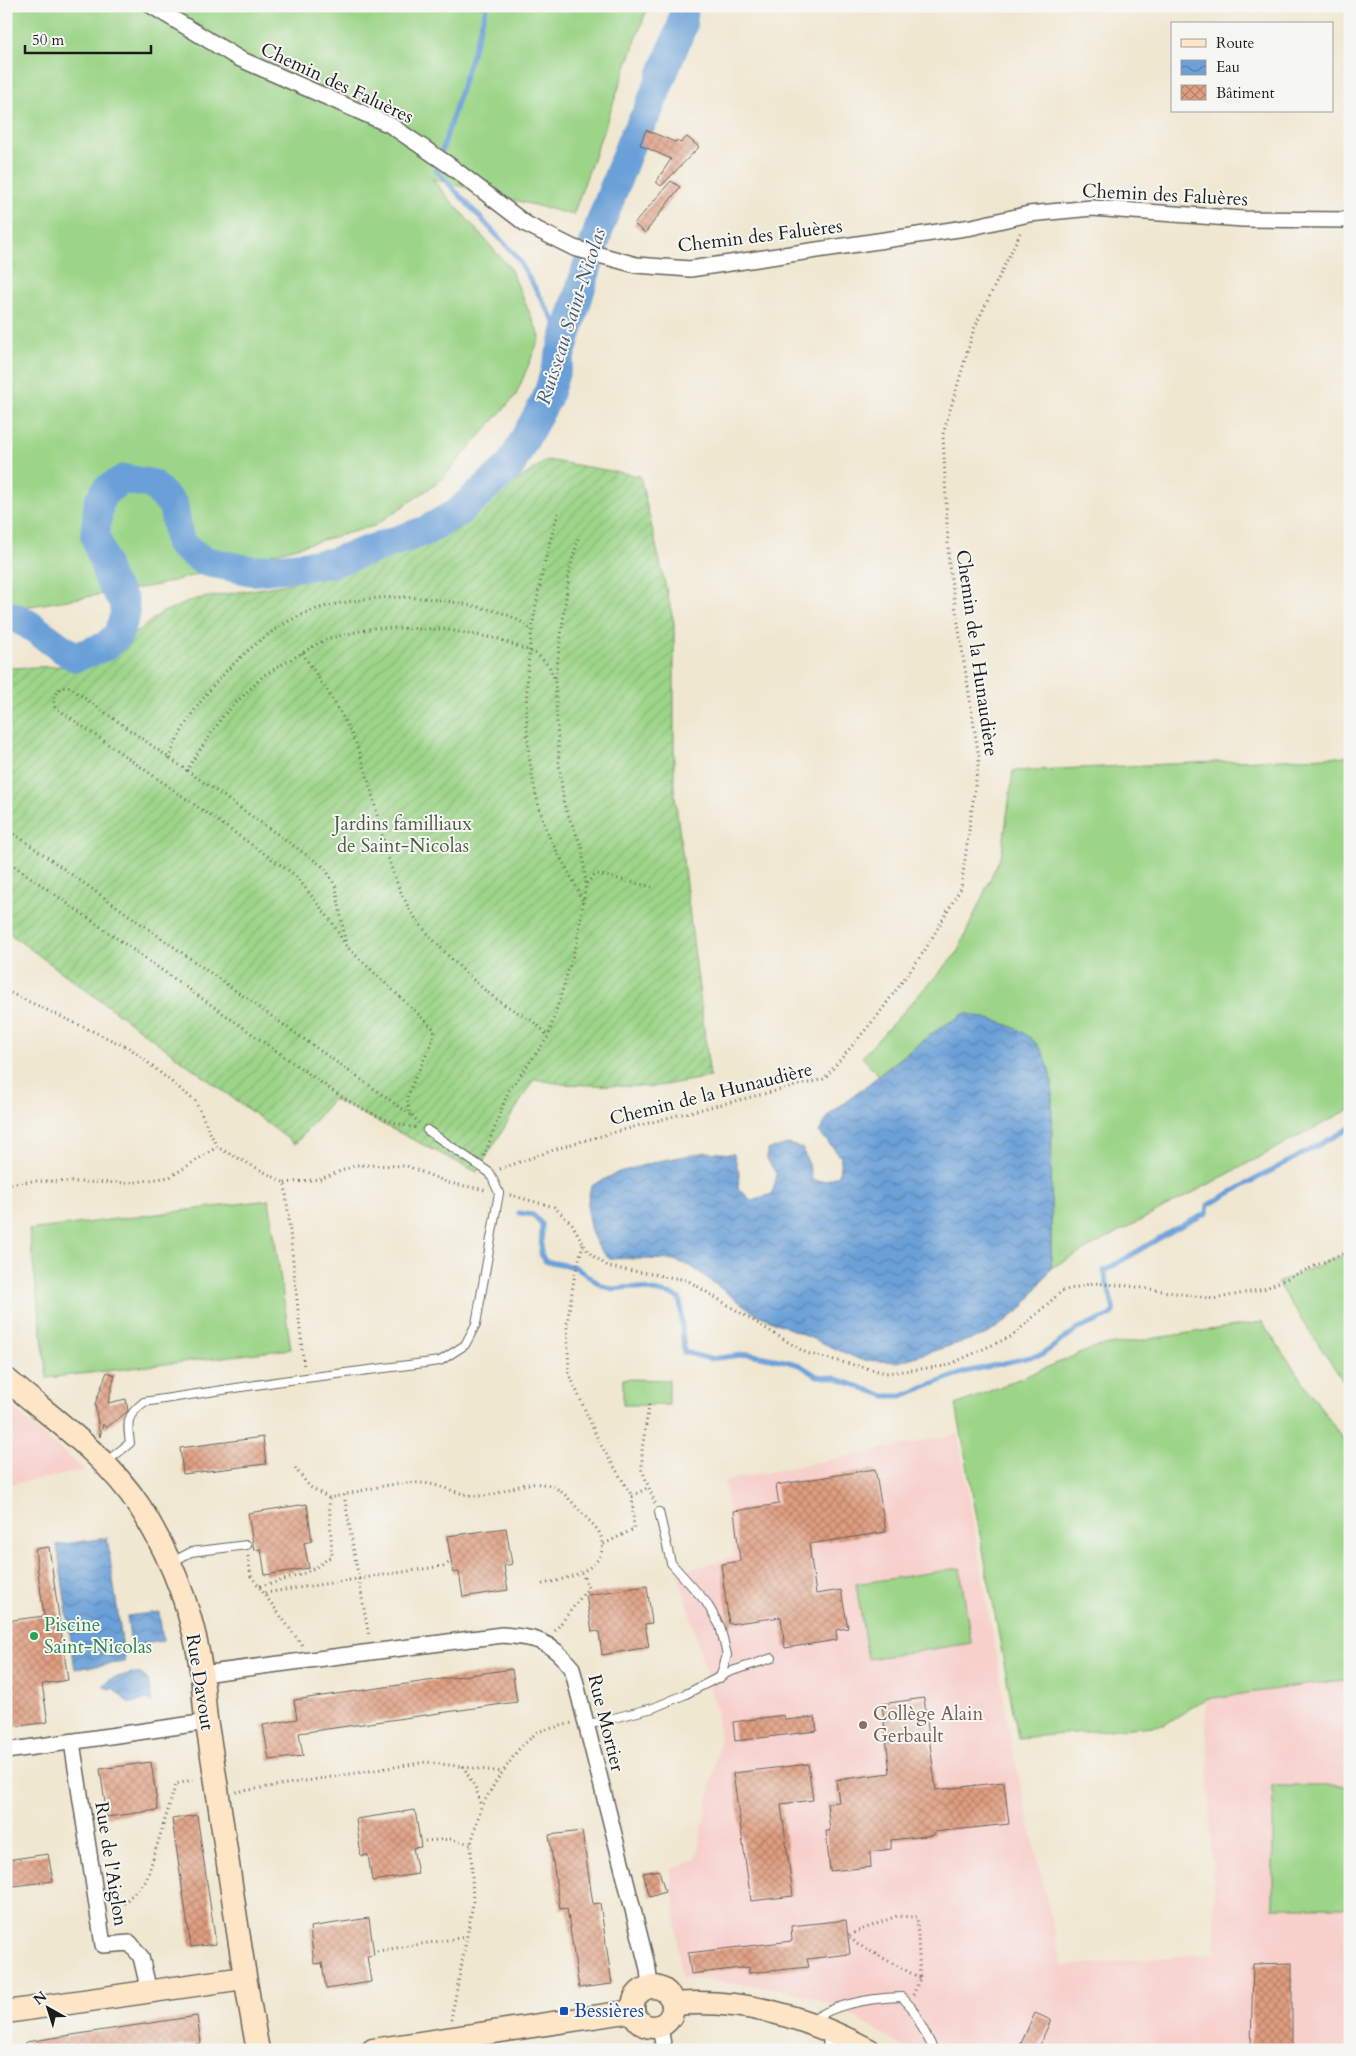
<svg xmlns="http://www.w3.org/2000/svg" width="1356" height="2056" font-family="Cardo,serif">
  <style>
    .built { fill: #f7d0cc }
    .grass { fill: #9cd588; stroke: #5c7852 }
    .garden { fill: url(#garden-furrows); stroke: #5c7852 }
    .water { fill: url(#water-waves); stroke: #445e7a }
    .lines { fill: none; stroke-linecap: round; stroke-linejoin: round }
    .stream { stroke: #6ba0d8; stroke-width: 5 }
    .river { stroke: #6ba0d8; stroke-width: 30 }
    .building { fill: url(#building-cross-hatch) }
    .lane-casing { stroke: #66635b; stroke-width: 10 }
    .street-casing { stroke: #66635b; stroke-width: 18 }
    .secondary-casing { stroke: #66635b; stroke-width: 25 }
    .path { stroke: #66635b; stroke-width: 3; stroke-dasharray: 1 4; stroke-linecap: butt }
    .lane { stroke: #fff; stroke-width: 8 }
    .street { stroke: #fff; stroke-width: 15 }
    .secondary { stroke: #fde5c5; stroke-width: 22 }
    .leisure-dot { fill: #2e9e5b; stroke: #f6f6f2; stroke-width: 2 }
    .education-dot { fill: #8d6e63; stroke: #f6f6f2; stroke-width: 2 }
    .transit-dot { fill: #1a4fb4; stroke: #f6f6f2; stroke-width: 2 }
    .labels { text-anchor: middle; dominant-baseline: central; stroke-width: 4; stroke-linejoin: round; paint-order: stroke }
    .street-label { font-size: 19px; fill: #1c1c1c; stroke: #f6f6f2 }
    .park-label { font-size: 19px; fill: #495d42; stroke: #f6f6f2 }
    .leisure-label { font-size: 19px; fill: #27864d; stroke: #f6f6f2; text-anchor: start }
    .education-label { font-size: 19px; fill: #785e54; stroke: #f6f6f2; text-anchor: start }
    .transit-label { font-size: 19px; fill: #164399; stroke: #f6f6f2; text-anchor: start }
    .water-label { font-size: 20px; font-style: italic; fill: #405771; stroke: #f6f6f2 }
  </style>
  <defs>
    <pattern id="garden-furrows" width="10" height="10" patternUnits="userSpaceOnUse" patternTransform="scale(1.25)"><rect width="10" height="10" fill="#9cd588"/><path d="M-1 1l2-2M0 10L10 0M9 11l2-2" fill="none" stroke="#86b675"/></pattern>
    <pattern id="water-waves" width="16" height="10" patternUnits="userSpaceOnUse" patternTransform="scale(1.25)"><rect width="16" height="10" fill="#6ba0d8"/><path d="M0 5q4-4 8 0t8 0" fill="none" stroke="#5782ae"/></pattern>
    <pattern id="building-cross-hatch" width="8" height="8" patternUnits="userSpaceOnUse" patternTransform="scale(1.25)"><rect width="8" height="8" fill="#e09e80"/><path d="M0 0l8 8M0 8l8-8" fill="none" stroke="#b58068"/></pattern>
  </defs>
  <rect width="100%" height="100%" fill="#f6f6f2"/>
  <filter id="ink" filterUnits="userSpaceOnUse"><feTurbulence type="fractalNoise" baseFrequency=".02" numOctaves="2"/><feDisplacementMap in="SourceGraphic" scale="10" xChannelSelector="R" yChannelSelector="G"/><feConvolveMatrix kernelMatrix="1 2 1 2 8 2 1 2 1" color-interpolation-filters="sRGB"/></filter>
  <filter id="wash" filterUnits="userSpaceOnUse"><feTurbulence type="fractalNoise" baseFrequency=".0096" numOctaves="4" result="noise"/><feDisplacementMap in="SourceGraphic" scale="20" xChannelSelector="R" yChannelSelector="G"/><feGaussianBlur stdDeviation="1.12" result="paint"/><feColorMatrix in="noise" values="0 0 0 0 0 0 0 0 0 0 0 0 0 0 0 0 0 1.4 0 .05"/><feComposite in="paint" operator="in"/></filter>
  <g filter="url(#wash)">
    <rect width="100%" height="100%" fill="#f0e7d0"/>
    <g class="built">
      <polygon points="6,1404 8,1404 85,1471 6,1485"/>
      <polygon points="958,1434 1012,1747 1062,1966 1216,1953 1205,1699 1350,1679 1350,2050 907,2050 842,2009 816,1999 788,1990 681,1977 671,1869 696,1859 720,1740 716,1709 678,1573 735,1556 724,1481"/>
    </g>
    <g class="grass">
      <polygon points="6,6 648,6 573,215 432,179 510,268 540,337 516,395 439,482 374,526 158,585 6,610"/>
      <polygon points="1350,756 1350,1109 1051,1268 1052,1082 965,1013 937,1030 879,1075 862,1057 957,953 1002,853 1013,771"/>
      <polygon points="269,1200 291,1349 47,1378 29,1230"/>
      <polygon points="1350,1252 1350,1391 1277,1283"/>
      <polygon points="1262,1322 1350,1450 1350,1679 1205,1699 1164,1725 1018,1738 956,1405 1096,1347"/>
      <polygon points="623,1379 669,1380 669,1405 623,1405"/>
      <polygon points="960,1568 971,1643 868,1659 856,1584"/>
      <rect x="1273" y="1786" width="77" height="121"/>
    </g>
    <polygon class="garden" points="547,460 640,476 674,623 674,788 710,1077 653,1087 562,1084 534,1079 477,1172 333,1099 295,1144 6,931 6,668 65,666 99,661 161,613 196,599 282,585 423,546"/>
    <g class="water">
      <path d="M 965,1013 C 994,1021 1030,1025 1044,1056 C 1048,1064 1050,1074 1052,1082 L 1051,1268 L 1023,1308 L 988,1334 L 898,1362 L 861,1360 L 754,1313 L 692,1267 L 674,1260 L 608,1258 C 588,1239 584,1211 591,1186 L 619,1172 L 659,1161 L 706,1152 L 734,1154 L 739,1173 L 738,1188 L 751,1200 L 772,1194 L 777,1175 L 767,1159 L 767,1150 L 788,1144 L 802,1148 L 809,1165 L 812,1180 L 824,1181 L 839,1175 L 841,1157 L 819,1132 L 830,1114 L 937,1030 Z"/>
      <polygon points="107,1538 125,1662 75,1669 57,1545"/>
      <polygon points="159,1612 163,1641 131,1646 127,1616"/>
      <polygon points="132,1673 141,1674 148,1680 152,1703 145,1700 131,1703 126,1701 113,1688 108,1689 103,1686 110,1679"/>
    </g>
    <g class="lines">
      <g class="stream">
        <polyline points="487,6 436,170 517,257 555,322 562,347"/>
        <polyline points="519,1213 533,1215 542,1224 541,1254 545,1261 575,1267 601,1285 612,1289 633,1287 673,1295 680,1299 684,1352 710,1359 749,1354 785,1361 800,1365 817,1376 835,1378 885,1396 902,1396 965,1372 1043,1354 1076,1330 1109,1316 1114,1311 1104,1271 1175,1229 1207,1213 1208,1205 1350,1128"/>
      </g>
      <path class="river" d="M 6,615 C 33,621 51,645 76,657 L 106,646 L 118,635 L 125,615 L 124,602 L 110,581 L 95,535 L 99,501 L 106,490 L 124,479 L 152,484 L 173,505 L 180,544 L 204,561 L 253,571 L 331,563 L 425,531 L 457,513 L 510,466 L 547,398 L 600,225 L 632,140 L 647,113 L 682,26 L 684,6"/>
    </g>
    <g id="blocks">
      <g class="building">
        <polygon points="646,130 675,142 677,140 680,143 687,137 699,147 661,186 656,182 671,159 640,145"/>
        <polygon points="671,181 680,187 645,233 634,224"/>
        <polygon points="107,1372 115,1375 108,1403 126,1399 128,1411 106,1428 103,1424 100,1437 95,1404"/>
        <polygon points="263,1437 266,1464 183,1474 180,1448"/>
        <polygon points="875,1469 886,1532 809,1544 816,1594 841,1590 848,1628 836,1630 837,1640 785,1648 781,1617 729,1624 721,1564 740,1561 734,1511 779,1504 776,1485"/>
        <polygon points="307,1504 312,1541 304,1543 309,1568 265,1575 261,1549 254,1550 248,1513"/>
        <polygon points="506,1528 512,1564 504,1566 508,1590 463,1597 459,1572 453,1573 447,1536"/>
        <polygon points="49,1547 68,1680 42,1684 48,1722 6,1728 6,1621 44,1616 35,1549"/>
        <polygon points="647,1586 652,1623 645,1624 649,1647 602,1655 599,1631 592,1632 586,1595"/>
        <polygon points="512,1669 517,1702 299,1733 303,1756 269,1760 263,1725 297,1719 294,1700"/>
        <polygon points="924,1698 936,1790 1004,1782 1009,1824 934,1832 934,1835 891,1840 891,1849 870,1852 871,1867 830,1871 826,1831 830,1831 827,1803 839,1802 836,1780 890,1773 882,1704"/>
        <polygon points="784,1715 785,1720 815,1717 817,1731 735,1741 733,1722"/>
        <polygon points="151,1762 158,1810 107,1817 100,1769"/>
        <polygon points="808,1764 813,1800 781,1804 793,1896 751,1901 733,1773"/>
        <polygon points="415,1810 421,1847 413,1848 418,1874 372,1881 368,1855 361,1856 356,1819"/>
        <polygon points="197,1815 216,1944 191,1947 172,1819"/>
        <polygon points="582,1831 593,1904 600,1903 612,1984 579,1988 567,1908 560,1909 549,1835"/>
        <polygon points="48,1854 53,1881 6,1887 6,1860"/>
        <polygon points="659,1870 665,1892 650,1897 643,1873"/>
        <polygon points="369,1918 374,1955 367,1956 371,1982 326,1989 322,1963 314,1964 310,1927"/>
        <polygon points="846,1920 850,1954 807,1959 809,1967 749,1973 749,1967 691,1974 688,1953 792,1941 791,1926"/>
        <polygon points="1292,1963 1292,2050 1251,2050 1253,1964"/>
        <polygon points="1035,2013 1051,2020 1037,2050 1018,2050"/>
        <polygon points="197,2016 201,2043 155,2050 26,2050 26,2042"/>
      </g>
    </g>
  </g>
  <g filter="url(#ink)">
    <use href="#blocks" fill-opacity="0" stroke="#66635b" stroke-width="1"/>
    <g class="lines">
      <g class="lane-casing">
        <g id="lane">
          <path d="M 106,1462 L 130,1443 C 127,1422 126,1416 144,1402 L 282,1381 L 440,1361 L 465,1345 L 476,1324 L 499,1193 L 490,1173 L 427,1130"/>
          <polyline points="659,1512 671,1563 706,1602 720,1626 727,1655 720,1678"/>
          <polyline points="172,1562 191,1552 247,1545"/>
          <polyline points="586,1725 653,1708 684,1695 729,1672 772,1658"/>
          <path d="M 811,2021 C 836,2003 871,1998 902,1997 L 912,2008 L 934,2050"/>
        </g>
      </g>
      <g class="street-casing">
        <g id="street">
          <polyline points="152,6 238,58 390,125 449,165 526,224 574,248 636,265 690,269 972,227 1029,214 1092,208 1243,219 1350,220"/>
          <path d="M 202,1674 L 502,1635 C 536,1638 549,1639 572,1668 L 648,1969 L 650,1987"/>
          <polyline points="72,1742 103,1945 130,1943 141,1957 149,1991"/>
          <polyline points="6,1751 207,1722"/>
          <polyline points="660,2027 664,2050"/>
          <polyline points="831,2050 831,2030"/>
        </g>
      </g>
      <g class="secondary-casing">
        <g id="secondary">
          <path d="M 6,1379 C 52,1418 107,1456 140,1507 C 172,1558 194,1615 202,1676 C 204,1692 204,1709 207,1725 C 225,1833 237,1942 258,2050"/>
          <circle cx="653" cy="2007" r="20"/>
          <path d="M 673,2004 C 744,1998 807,2017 869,2050"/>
          <polyline points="6,2012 244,1978"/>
          <polyline points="373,2050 633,2011"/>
        </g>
      </g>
      <g class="path">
        <path d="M 558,513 C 530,607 512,720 542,817 C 551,848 572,873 583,902"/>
        <path d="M 302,653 C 323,684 345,716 359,751 C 380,807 382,869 416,919 C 432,941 477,986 499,1001 C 516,1013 536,1019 548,1037"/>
        <path d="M 169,759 C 188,702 261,624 320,608 C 368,595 415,594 463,604 C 487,609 514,612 532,631"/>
        <polyline points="186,771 223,716 264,675 326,639 373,628 442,629 499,639 537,654 549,666 555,680"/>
        <polyline points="6,828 411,1115"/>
        <path d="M 6,860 L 333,1091 C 359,1108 385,1122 416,1128"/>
        <polyline points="586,883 597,874 652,887"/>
        <path d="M 346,946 L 336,887 L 325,868 L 69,687 L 60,688 L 53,699 L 55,707 L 295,875 L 332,922 L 346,946 L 435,1030 C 430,1055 411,1078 408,1099 C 406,1109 413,1117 419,1123"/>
        <polyline points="6,991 131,1049 195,1101 217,1147 285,1183 304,1368"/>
        <polyline points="484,1156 508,1092 548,1037 577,942 583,903 586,883 582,848 564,805 559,763 555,680 570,568 579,536"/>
        <polyline points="500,1169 568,1145 678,1115 824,1079 878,1015 925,950 961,888 979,758 949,566 943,434 974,329 1021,231"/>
        <polyline points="285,1183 320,1179 357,1165 407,1166 449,1183 486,1190"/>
        <polyline points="6,1184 33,1181 129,1183 170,1177 217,1147"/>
        <polyline points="510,1195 554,1207 572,1224 588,1252 609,1267 687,1280 806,1353 886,1373 946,1366 1012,1336 1062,1291 1093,1283 1130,1286 1214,1299 1264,1289 1350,1250"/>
        <polyline points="583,1244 574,1279 567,1324 569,1373 599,1442 632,1496 634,1529 602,1545"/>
        <polyline points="649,1405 642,1449 642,1470 655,1503"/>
        <path d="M 295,1468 L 310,1487 L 329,1498 C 359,1492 392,1481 423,1483 C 444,1485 461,1497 482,1496 C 507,1494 520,1479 548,1485 C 561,1488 572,1502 580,1511 C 586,1518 596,1526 600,1534 C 614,1571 562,1579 539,1585"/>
        <polyline points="344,1495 369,1637"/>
        <polyline points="632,1496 649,1487"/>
        <polyline points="248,1556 251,1576 302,1645"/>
        <path d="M 260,1586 C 287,1579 311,1575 332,1555 L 329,1498"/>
        <polyline points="265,1593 443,1566 451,1562"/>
        <polyline points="555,1631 588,1588 582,1573"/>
        <polyline points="463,1766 476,1789 481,1806"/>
        <polyline points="236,1792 426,1762 503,1772"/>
        <polyline points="425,1841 451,1839 471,1844"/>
        <polyline points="113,1914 146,1881 176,1784 197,1779"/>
        <polyline points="377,1951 466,1937"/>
        <polyline points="913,1995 920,1978 917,1917 897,1916 848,1935 857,1944 920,1978"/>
        <polyline points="451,2020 473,1904 471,1844 481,1807 495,1783 518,1750 537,1732 572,1723"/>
      </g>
      <use href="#lane" class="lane"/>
      <use href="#street" class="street"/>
      <use href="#secondary" class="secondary"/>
    </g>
  </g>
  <circle class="leisure-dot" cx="34" cy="1636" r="5"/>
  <circle class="education-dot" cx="863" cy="1725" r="5"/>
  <rect class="transit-dot" x="559" y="2006" width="10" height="10" rx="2.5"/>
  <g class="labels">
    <g class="street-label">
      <text transform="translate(337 83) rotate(25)">Chemin des Faluères</text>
      <text transform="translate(1165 195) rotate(3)">Chemin des Faluères</text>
      <text transform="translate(760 236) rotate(-7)">Chemin des Faluères</text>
      <text transform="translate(977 653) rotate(82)">Chemin de la Hunaudière</text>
      <text transform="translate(711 1094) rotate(-14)">Chemin de la Hunaudière</text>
      <text transform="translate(200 1682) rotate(81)">Rue Davout</text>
      <text transform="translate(606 1723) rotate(76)">Rue Mortier</text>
      <text transform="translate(111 1864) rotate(81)">Rue de l'Aiglon</text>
    </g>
    <g class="park-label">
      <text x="403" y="824">Jardins familliaux<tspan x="403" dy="22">de Saint-Nicolas</tspan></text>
    </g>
    <g class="leisure-label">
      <text x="44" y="1625">Piscine<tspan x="44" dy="22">Saint-Nicolas</tspan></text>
    </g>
    <g class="education-label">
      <text x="873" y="1714">Collège Alain<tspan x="873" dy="22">Gerbault</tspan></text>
    </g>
    <g class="transit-label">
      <text x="574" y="2011">Bessières</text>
    </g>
    <g class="water-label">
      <text transform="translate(571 316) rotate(-72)">Ruisseau Saint-Nicolas</text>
    </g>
  </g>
  <rect width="1356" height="2056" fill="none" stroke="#f6f6f2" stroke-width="25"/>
  <rect x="1171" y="22" width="162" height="90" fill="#f6f6f2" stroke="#9f9f9c"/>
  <rect x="1181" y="39" width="25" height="8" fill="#fde5c5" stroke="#9f9f9c"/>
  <text x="1216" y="48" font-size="15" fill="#1c1c1c">Route</text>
  <rect x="1181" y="60" width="25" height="15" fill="url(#water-waves)" stroke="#9f9f9c"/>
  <text x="1216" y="72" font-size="15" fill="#1c1c1c">Eau</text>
  <rect x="1181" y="85" width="25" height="15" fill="url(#building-cross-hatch)" stroke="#9f9f9c"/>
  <text x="1216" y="98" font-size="15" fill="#1c1c1c">Bâtiment</text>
  <g transform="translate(48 2008) rotate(321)" stroke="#f6f6f2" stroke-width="4" paint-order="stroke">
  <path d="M0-4L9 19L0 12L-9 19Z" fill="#1c1c1c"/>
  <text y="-8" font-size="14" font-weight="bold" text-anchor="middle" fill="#1c1c1c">N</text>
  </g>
  <path d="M25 45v8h126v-8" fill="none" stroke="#1c1c1c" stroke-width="2.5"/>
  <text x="32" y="45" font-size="15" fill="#1c1c1c" stroke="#f6f6f2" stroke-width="4" paint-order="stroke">50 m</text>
</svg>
